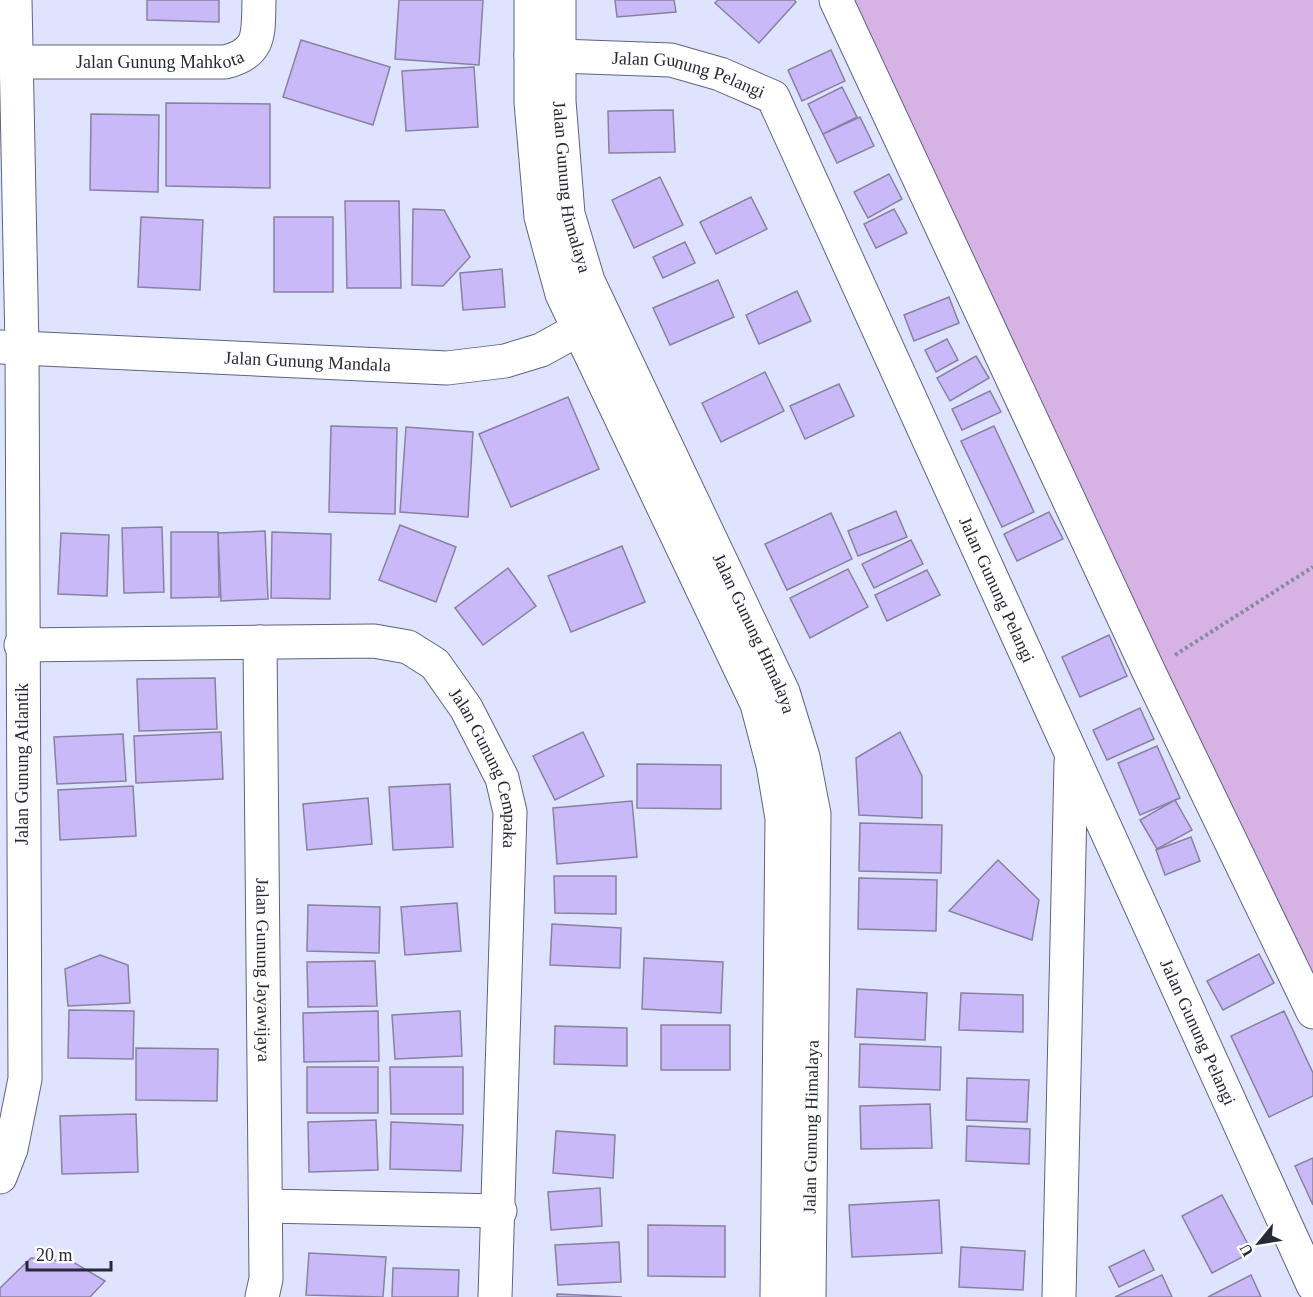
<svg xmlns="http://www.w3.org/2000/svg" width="1313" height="1297" font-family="'Times New Roman',serif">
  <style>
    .green { fill: #d7b3e5 }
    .building { fill: #cab9f8; stroke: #8981a0; stroke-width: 1.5 }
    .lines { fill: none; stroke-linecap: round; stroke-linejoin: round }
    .street-casing { stroke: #5e6380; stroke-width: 35 }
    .path { stroke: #868a9e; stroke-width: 4; stroke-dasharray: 3 3; stroke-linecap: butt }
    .street { stroke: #fff; stroke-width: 33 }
    .labels { text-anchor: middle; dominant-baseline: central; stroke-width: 4.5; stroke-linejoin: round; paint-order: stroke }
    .street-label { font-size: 18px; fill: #272936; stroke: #fff }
  </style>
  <rect width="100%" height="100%" fill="#dee3fe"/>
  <polygon class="green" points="828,0 1313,0 1313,1028"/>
  <g class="building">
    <polygon points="147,0 219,0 219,22 147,20"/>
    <polygon points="399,0 483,0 479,65 395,59"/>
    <polygon points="615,0 674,0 676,12 617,17"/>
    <polygon points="718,0 794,0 796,2 759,43 715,3"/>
    <polygon points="301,40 390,67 373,125 283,97"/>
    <polygon points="831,50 845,81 802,101 788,70"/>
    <polygon points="474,67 478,127 406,131 402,71"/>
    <polygon points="842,87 857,117 823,134 808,104"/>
    <polygon points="166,103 270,104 270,188 166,186"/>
    <polygon points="673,110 675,152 609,153 608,111"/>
    <polygon points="91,114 159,115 158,192 90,190"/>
    <polygon points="860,117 874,146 837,163 823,134"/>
    <polygon points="889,174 902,199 868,218 854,192"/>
    <polygon points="660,177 683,225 634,248 612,200"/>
    <polygon points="751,197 767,229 716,254 700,222"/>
    <polygon points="345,201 399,201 401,288 347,288"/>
    <polygon points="413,209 444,210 470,257 443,286 412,285"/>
    <polygon points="894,209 907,233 876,248 864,224"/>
    <polygon points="141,217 203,220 200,290 138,287"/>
    <rect x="274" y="217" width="59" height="75"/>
    <polygon points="685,242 695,263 663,278 653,257"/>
    <polygon points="502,269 505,307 463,310 460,273"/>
    <polygon points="718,280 734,317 670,345 653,308"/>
    <polygon points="797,291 811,321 759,344 746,315"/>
    <polygon points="949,297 959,323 914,341 904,315"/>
    <polygon points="947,339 958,360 936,372 925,350"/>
    <polygon points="976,356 989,378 950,401 937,378"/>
    <polygon points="765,372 784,411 721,442 702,403"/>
    <polygon points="839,384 854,416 805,439 790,406"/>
    <polygon points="990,391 1001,412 962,430 952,409"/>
    <polygon points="568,397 599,469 511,507 479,434"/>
    <polygon points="331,426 397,428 395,514 329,512"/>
    <polygon points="994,426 1034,512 1002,527 961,441"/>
    <polygon points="406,427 473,432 468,517 400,512"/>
    <polygon points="896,511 907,537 858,556 848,531"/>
    <polygon points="1049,512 1063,539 1017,561 1004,534"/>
    <polygon points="831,513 852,559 787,590 765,544"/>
    <polygon points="400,525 456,547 436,602 379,580"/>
    <polygon points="162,527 164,592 124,593 122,528"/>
    <polygon points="265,531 268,599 221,601 218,533"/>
    <polygon points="171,532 218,532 219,597 171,598"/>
    <polygon points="272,532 331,534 330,599 271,598"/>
    <polygon points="61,533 109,535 107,596 58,594"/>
    <polygon points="911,540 923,564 874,588 862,564"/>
    <polygon points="622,546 645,602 571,632 548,576"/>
    <polygon points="508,568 536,606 483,645 455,608"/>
    <polygon points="848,569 868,607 810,638 790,598"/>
    <polygon points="927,570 940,595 887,621 875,595"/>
    <polygon points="1109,635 1127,676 1080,697 1062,657"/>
    <polygon points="215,678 217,729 139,731 137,679"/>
    <polygon points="1140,708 1154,739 1107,760 1093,730"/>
    <polygon points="221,732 223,779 136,783 134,736"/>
    <polygon points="583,732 604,776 555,800 533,756"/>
    <polygon points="900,732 922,776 922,818 859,815 856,758"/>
    <polygon points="123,734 126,781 57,784 54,737"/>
    <polygon points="1157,746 1180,798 1140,815 1118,763"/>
    <polygon points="637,764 721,765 721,809 637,808"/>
    <polygon points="450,784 453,847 393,850 389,787"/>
    <polygon points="133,786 136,836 60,840 58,790"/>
    <polygon points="368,798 372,844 307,850 303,804"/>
    <polygon points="1175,800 1192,830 1157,849 1140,820"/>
    <polygon points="632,801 637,857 557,864 553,808"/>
    <polygon points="860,823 942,825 941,873 859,871"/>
    <polygon points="1191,837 1200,861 1165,875 1156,850"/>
    <polygon points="998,860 1039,900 1032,940 949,911"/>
    <polygon points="554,876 616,876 616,914 555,913"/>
    <polygon points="859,878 937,880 936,931 858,929"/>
    <polygon points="457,903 461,951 405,955 401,907"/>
    <polygon points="308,905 380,907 379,953 307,951"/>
    <polygon points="552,924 621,928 620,968 550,965"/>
    <polygon points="1259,954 1274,983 1223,1010 1207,981"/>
    <polygon points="100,955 128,965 130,1003 68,1006 65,969"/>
    <polygon points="644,958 723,962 721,1013 642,1009"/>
    <polygon points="375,961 377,1006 308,1007 307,962"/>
    <polygon points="857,989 927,993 925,1040 855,1037"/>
    <polygon points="961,993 1023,995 1023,1032 959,1030"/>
    <polygon points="69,1010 134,1011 133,1059 68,1058"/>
    <polygon points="378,1011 379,1061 304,1062 303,1013"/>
    <polygon points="460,1011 462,1056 395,1059 392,1015"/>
    <polygon points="1284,1011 1313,1073 1313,1096 1269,1117 1231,1036"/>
    <rect x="661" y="1025" width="69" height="45"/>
    <polygon points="555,1026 627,1028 627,1066 554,1064"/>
    <polygon points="860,1044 941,1047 940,1090 859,1087"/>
    <polygon points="136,1048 218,1049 217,1101 136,1100"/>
    <rect x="307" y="1067" width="71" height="46"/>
    <polygon points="390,1067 463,1067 463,1114 391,1114"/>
    <polygon points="967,1078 1029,1080 1027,1122 966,1120"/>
    <polygon points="930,1104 932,1148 861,1149 860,1106"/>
    <polygon points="136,1114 138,1172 62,1174 60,1116"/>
    <polygon points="376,1120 378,1170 309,1172 308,1122"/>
    <polygon points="391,1122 463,1125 461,1171 390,1169"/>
    <polygon points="967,1126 1030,1129 1029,1164 966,1161"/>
    <polygon points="556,1131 615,1135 613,1178 553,1173"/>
    <polygon points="1313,1158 1313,1205 1295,1166"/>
    <polygon points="600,1188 602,1226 551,1230 548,1192"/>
    <polygon points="1222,1195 1252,1252 1212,1273 1182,1216"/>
    <polygon points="939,1200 942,1253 852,1257 849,1205"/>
    <polygon points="648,1225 725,1226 725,1277 648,1276"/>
    <polygon points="619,1242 621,1282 558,1285 555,1245"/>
    <polygon points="961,1247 1025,1251 1023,1290 959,1287"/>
    <polygon points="1144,1250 1154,1270 1119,1287 1109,1267"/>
    <polygon points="309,1253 386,1257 383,1297 306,1295"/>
    <polygon points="31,1258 73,1262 105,1281 90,1297 0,1297 0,1288"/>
    <polygon points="393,1268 459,1270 458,1297 392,1297"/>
    <polygon points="1162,1275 1172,1297 1115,1297"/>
    <polygon points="1251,1275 1261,1297 1208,1297"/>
    <polygon points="557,1294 622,1297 557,1297"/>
  </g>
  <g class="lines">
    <g class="street-casing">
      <g id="street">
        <polyline points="531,0 531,102 541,217 562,294 757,704 773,765 782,818 777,1297"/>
        <path id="s1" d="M 559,0 L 559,101 L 568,214 L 588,281 L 783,692 L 803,757 L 814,814 L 809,1297"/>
        <polyline points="836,0 1149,672 1313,1012"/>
        <path id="s2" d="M 531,55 L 671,60 L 720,74 L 773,97 L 1313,1285"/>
        <path id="s3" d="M 14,62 L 225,62 C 262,53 258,33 259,0"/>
        <path id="s4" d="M 0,347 L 447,368 L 505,361 L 541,350 L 599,318"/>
        <path id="s5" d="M 260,642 L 266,1279 L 262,1297"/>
        <path id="s6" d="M 21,645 L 374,641 L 408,647 L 435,664 L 466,708 L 502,778 L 510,812 L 495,1297"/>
        <polyline points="0,1177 11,1149 25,1079 22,347 15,0"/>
        <polyline points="266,1206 500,1211"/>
        <polyline points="1059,1297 1071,762"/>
      </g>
    </g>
    <polyline class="path" points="1175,655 1313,567"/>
    <use href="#street" class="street"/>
  </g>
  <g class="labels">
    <g class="street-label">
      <text stroke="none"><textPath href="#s3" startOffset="146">Jalan Gunung Mahkota</textPath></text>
      <text stroke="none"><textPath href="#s2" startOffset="160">Jalan Gunung Pelangi</textPath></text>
      <text stroke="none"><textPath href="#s1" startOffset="188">Jalan Gunung Himalaya</textPath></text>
      <text stroke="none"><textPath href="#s4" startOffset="308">Jalan Gunung Mandala</textPath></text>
      <text stroke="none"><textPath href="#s2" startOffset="790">Jalan Gunung Pelangi</textPath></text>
      <text stroke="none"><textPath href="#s1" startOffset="674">Jalan Gunung Himalaya</textPath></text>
      <text transform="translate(22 764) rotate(-90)">Jalan Gunung Atlantik</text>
      <text stroke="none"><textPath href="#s6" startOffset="537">Jalan Gunung Cempaka</textPath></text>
      <text stroke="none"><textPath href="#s5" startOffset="328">Jalan Gunung Jayawijaya</textPath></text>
      <text stroke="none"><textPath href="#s2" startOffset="1276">Jalan Gunung Pelangi</textPath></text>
      <text transform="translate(811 1127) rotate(-89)">Jalan Gunung Himalaya</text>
    </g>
  </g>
  <g transform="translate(1259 1243) rotate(240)" stroke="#ffffff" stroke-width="4.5" paint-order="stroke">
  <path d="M0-4.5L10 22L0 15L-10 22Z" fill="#272936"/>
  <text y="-9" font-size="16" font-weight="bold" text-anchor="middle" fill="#272936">U</text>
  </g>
  <path d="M27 1261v9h84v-9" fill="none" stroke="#272936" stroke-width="3"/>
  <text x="36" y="1261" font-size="18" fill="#272936" stroke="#ffffff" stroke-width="4.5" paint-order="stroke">20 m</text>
</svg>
